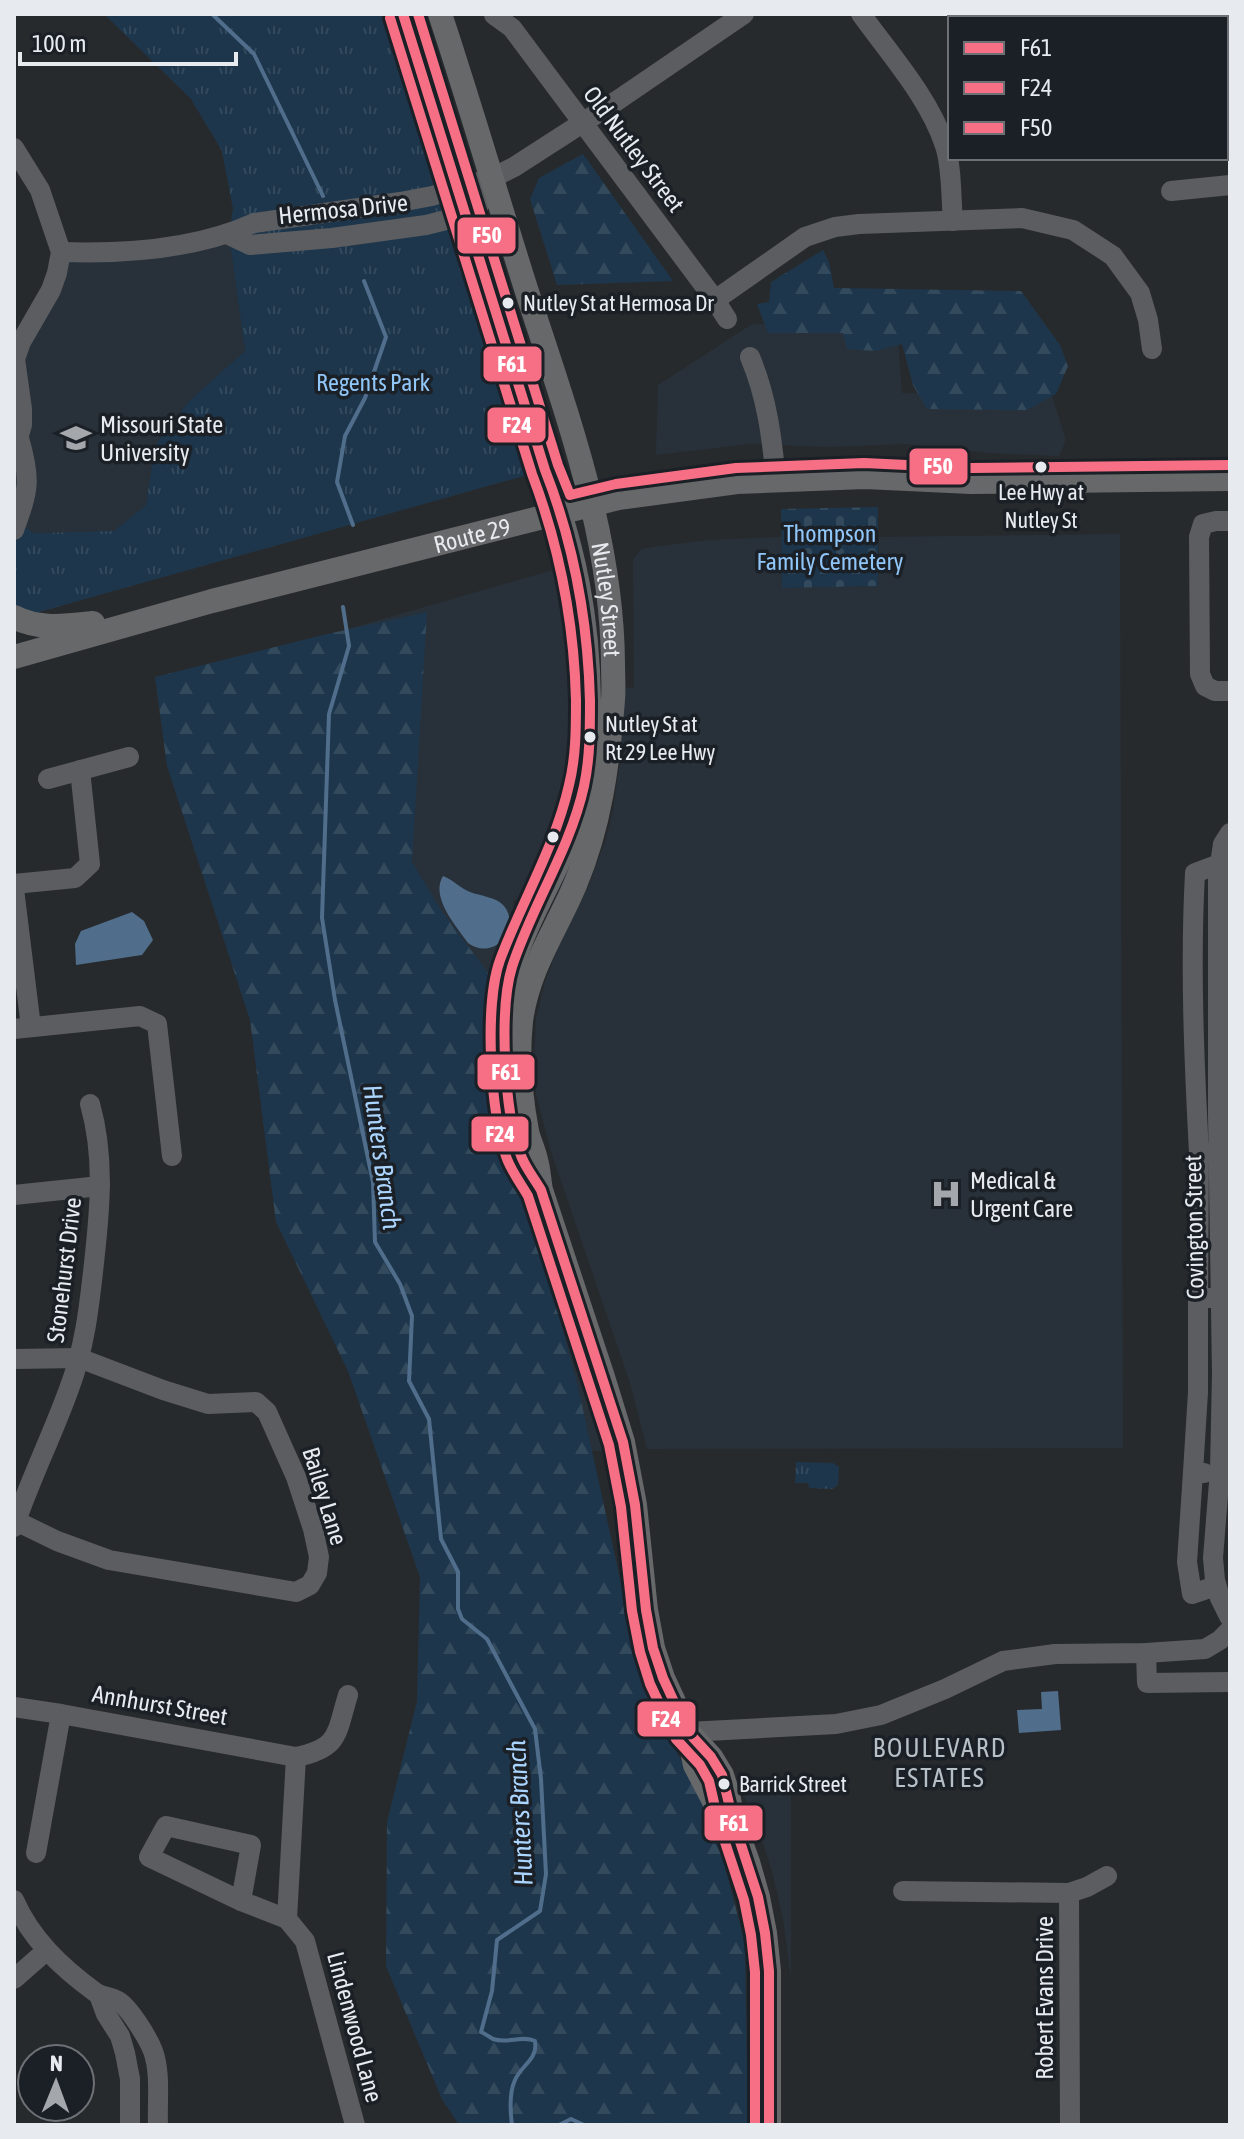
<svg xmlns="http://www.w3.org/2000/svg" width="1244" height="2139" font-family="'Asap Condensed',sans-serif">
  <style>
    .built { fill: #28313a }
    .forest { fill: url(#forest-firs) }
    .cemetery { fill: url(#cemetery-stones) }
    .park { fill: url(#park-tufts) }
    .water { fill: #506e8b }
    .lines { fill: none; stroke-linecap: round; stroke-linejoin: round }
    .stream { stroke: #506e8b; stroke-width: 4 }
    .minor { stroke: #5c5d60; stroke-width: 20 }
    .major { stroke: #676869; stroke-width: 24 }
    .bus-1-casing { stroke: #1b2026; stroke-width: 16 }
    .bus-2-casing { stroke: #1b2026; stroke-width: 16 }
    .bus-3-casing { stroke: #1b2026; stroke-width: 16 }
    .bus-1 { stroke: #f76f85; stroke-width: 10 }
    .bus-2 { stroke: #f76f85; stroke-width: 10 }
    .bus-3 { stroke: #f76f85; stroke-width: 10 }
    .bus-dot { fill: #e7ebef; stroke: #1b2026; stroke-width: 3 }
    .labels { text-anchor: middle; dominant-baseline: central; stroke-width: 7; stroke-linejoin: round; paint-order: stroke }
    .bus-label { font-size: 22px; fill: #e7ebef; stroke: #1b2026; text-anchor: start }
    .street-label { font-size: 24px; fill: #e7ebef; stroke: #1b2026 }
    .park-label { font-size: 24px; fill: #91c6f9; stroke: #1b2026 }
    .poi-label { font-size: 24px; fill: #e7ebef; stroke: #1b2026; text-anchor: start }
    .water-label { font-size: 26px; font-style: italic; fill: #abd5fe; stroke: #1b2026 }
    .neighbourhood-label { font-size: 26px; letter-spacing: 2px; fill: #b8c0c7; stroke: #1b2026 }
    .line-badge { stroke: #1b2026; stroke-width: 3 }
    .badge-label { font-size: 22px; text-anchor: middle; font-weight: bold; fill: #fff }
  </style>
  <defs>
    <pattern id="forest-firs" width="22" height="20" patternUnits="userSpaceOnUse" patternTransform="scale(2)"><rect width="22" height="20" fill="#1d364c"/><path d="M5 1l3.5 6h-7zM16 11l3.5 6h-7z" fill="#334a5d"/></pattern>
    <pattern id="cemetery-stones" width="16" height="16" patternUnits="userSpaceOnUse" patternTransform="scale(2)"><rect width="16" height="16" fill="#1d364c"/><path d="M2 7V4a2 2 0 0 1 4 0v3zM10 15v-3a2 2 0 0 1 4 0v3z" fill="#334a5d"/></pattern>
    <pattern id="park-tufts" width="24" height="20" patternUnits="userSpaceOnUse" patternTransform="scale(2)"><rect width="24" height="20" fill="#1d364c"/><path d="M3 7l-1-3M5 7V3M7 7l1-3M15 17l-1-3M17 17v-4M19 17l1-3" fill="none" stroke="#334a5d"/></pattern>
  </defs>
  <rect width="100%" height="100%" fill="#272a2d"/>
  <g class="built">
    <polygon points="229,235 245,351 189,401 155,445 146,505 114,531 35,533 14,522 15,359 60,261"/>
    <polygon points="752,324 897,328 902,393 1052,396 1066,440 1059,456 988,453 905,444 831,447 749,444 656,455 658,385"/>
    <polygon points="1120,534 1123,1448 647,1449 629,1380 551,1152 536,1094 534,1057 536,1019 545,982 558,948 589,885 606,839 613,811 621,754 623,689 634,687 633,559 642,549 653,547 709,540 781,537 782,588 878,586 879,537"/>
    <polygon points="553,570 561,573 570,614 574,649 575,725 573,750 566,795 551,843 525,898 513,901 517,921 496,1001 502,1122 509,1150 599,1418 604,1451 444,1451 341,631"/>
    <polygon points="791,1779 791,1979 783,1919 772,1871 754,1816 736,1780"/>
  </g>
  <g class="forest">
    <polygon points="583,154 673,281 557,285 530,199 539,178"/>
    <polygon points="823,250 829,262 834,288 1021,291 1060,345 1068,366 1056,394 1027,410 927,409 913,385 902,344 875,351 847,349 843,333 768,333 757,304 769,302 771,282"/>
    <polygon points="427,612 412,862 441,910 494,981 501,1014 501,1085 505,1150 522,1186 533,1220 578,1387 645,1693 713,1819 745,1944 748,2125 459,2125 442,2099 386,1966 387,1822 417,1701 420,1577 348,1371 276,1222 250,1020 167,766 155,677 323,635"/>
  </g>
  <polygon class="cemetery" points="878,507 878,586 782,588 781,509"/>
  <g class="park">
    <polygon points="104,14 381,14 545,470 14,619 14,522 35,533 114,531 146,505 155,445 189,401 245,351 229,235 233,209 222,151 191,99"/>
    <polygon points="796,1462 833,1463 839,1467 838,1485 832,1489 809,1488 808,1483 795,1483"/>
  </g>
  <g class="water">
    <path d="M 443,876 C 452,879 460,888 470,892 C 480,896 497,897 504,906 C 522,928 494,962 468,943 C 456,926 430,897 443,876 Z"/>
    <polygon points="132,912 144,921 153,940 142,955 76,965 75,944 81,931"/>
    <polygon points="1058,1691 1061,1730 1019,1733 1017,1710 1042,1709 1041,1692"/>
  </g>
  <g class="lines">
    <g class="stream">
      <polyline points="212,14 254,54 323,196"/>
      <polyline points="353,525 337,482 345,436 365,398 386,337 364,281"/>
      <path d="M 343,607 L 349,646 L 329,714 L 322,918 L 335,1000 L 373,1182 L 375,1242 L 400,1284 L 412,1316 L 409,1381 L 429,1419 L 441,1539 L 458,1572 L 458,1609 L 462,1619 L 487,1639 L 535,1729 L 541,1779 L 546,1874 L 540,1911 L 497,1940 L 492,1991 L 481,2032 C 482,2032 493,2039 493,2039 C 508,2044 522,2035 535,2041 C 538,2060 522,2064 515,2080 C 509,2093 510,2110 512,2125"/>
      <polyline points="559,2125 571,2119 584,2125"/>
    </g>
    <g class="minor">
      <path d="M 861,14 C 890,54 930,99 945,146 C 952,166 951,200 953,221"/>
      <polyline points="1208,14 1211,18"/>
      <polyline points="494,15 512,28 715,300 727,319"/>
      <polyline points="1226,39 1230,44"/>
      <polyline points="14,148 40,190 61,252 57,273 51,290 21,342 15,359 22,409 22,425 14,452"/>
      <polyline points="1171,191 1230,185"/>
      <polyline points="229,235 250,245 332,238 426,225 466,215 479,205 492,178"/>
      <path d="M 61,252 C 123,254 197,249 254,223 L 400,202 L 432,196 L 492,178 L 514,167 L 618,100 L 744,14"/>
      <polyline points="715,300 805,237 835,227 859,224 1022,218 1073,230 1113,256 1140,293 1148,320 1152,349"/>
      <path d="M 750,357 C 767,397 772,438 776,481"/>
      <polyline points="1230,521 1216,521 1203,524 1199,537 1200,674 1205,686 1215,691 1230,691"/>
      <path d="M 14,530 C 29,489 31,480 19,438"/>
      <polyline points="48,779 129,757"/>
      <polyline points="1230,833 1223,844 1218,878 1218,1115 1222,1373 1220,1470 1213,1558 1215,1580 1220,1598 1230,1618"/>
      <polyline points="14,884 75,878 90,864 80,770"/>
      <polyline points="14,889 31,1027"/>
      <polyline points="14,1029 140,1016 157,1024 172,1156"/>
      <path d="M 1199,1152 C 1194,1060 1190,965 1195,873 L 1219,864"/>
      <polyline points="14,1195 100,1186"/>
      <polyline points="1198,1298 1199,1152 1209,1153"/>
      <polyline points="14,1359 79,1358 163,1390 208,1404 256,1402 267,1412 296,1477 313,1529 319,1557 317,1573 310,1585 296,1592 109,1560 57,1541 16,1521"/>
      <polyline points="1193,1472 1198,1392 1198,1298 1221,1298"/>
      <polyline points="1204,1473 1193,1472 1187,1562 1192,1594 1216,1586"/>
      <path d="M 14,1527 C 30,1480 52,1436 69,1389 C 85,1347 89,1308 94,1263 C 100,1209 105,1157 90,1104"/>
      <polyline points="1146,1653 1147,1683 1230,1682"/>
      <path d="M 14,1707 L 61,1714 L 296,1757 C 340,1748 336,1734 348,1695"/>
      <polyline points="688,1732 836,1724 881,1715 945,1689 1003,1661 1055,1654 1146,1653 1205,1649 1220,1640 1230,1630"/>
      <polyline points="296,1757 287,1919 305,1941 355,2125"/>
      <polygon points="166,1826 251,1845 241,1901 149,1857"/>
      <polyline points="36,1853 61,1714"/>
      <polyline points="903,1891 1069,1893 1087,1887 1107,1876"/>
      <polyline points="1069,1893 1070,2125"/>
      <path d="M 14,1900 C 31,1939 61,1967 95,1992 C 102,1997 110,1996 118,2001 C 129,2007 148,2038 153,2051 C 161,2073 157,2102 158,2125"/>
      <polyline points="241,1901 287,1919"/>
      <polyline points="14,1979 46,1951"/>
      <polyline points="99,1995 106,2014 120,2036 125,2053 130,2079 130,2125"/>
    </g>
    <g class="major">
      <path d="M 403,14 L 545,470 C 575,550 588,617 589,702 C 590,747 588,791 571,833 C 553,879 526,920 512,967 C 505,990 506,1016 505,1039"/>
      <path id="s1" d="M 440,14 C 471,107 498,201 528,295 C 567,415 612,536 613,663 C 613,676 614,688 613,700 C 608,764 600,826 575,885 C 555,932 528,969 521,1021 C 517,1059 520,1094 527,1131 C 529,1141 534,1150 536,1160 C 539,1170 539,1180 541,1190 L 603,1377 L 623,1442 L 635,1505 L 646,1610 L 653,1648 L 663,1678 L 688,1732 L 695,1765 L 718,1809 L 733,1820"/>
      <path d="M 14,617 C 39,630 66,626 93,623"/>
      <path id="s2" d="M 14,657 L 212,601 L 618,498 L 737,482 L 865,477 L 971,482 L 1230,479"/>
      <polyline points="689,1733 711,1757 722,1775 728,1794 733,1820 748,1862 758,1897 765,1933 769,1971 769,2125"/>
    </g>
    <g class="bus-1-casing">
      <path id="bus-1" d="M 403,14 L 545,470 C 574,544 588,622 590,701 C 590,730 590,758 584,786 C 570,850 532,905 512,967 C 499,1009 504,1111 520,1153 C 524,1166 534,1178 541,1190 L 623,1442 L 635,1505 L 646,1610 L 653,1648 L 663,1678 L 688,1732 L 711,1757 L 722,1775 L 733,1820 L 758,1897 L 765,1933 L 769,1971 L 769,2125"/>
    </g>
    <g class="bus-2-casing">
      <path id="bus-2" d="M 390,18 L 532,474 C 560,548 574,621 576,700 C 576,728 576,757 569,785 C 555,847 522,901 500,960 C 484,1004 490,1116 507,1159 C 512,1172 521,1184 528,1196 L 609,1445 L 621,1507 L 632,1611 L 640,1652 L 650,1684 L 676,1739 L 700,1765 L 709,1781 L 719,1824 L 744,1900 L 751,1935 L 755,1972 L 755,2125"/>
    </g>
    <g class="bus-3-casing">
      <polyline id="bus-3" points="418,14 558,465 570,495 616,484 736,468 864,463 971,468 1230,465"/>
    </g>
    <use href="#bus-1" class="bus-1"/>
    <use href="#bus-2" class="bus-2"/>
    <use href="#bus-3" class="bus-3"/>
  </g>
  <defs>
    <g id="university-bare" transform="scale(2.4)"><path d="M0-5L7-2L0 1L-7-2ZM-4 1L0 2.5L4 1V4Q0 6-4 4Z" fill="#a4a7ab" stroke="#1b2026" stroke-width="2.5" paint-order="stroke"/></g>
    <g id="hospital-bare" transform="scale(2.4)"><path d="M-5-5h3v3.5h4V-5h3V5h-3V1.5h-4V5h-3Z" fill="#a4a7ab" stroke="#1b2026" stroke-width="2.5" paint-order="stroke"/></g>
  </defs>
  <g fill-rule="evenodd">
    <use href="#university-bare" x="76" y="438"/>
    <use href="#hospital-bare" x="946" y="1194"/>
  </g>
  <g class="bus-dot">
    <circle cx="508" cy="303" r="7"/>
    <circle cx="1041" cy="467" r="7"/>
    <circle cx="590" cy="737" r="7"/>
    <circle cx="553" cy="837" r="7"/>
    <circle cx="724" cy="1784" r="7"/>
  </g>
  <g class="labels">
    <g class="bus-label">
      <text x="523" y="303">Nutley St at Hermosa Dr</text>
      <text x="1041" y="492" text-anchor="middle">Lee Hwy at<tspan x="1041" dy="28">Nutley St</tspan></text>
      <text x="605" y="724">Nutley St at<tspan x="605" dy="28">Rt 29 Lee Hwy</tspan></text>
      <text x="739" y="1784">Barrick Street</text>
    </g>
    <g class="street-label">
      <text transform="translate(634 149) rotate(53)">Old Nutley Street</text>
      <text transform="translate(343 209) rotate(-6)">Hermosa Drive</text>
      <text stroke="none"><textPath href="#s2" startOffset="474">Route 29</textPath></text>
      <text stroke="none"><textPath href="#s1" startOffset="610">Nutley Street</textPath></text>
      <text transform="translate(1194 1227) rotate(-91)">Covington Street</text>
      <text transform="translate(64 1270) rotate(-83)">Stonehurst Drive</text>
      <text transform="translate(325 1496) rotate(73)">Bailey Lane</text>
      <text transform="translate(160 1705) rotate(10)">Annhurst Street</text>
      <text transform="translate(1044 1998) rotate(-90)">Robert Evans Drive</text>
      <text transform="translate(355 2027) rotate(75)">Lindenwood Lane</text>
    </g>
    <g class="park-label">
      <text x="373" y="382">Regents Park</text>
      <text x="830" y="533">Thompson<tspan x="830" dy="28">Family Cemetery</tspan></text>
    </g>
    <g class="poi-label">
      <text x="100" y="424">Missouri State<tspan x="100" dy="28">University</tspan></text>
      <text x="970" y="1180">Medical &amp;<tspan x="970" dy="28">Urgent Care</tspan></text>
    </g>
    <g class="water-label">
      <text transform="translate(382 1157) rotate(82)">Hunters Branch</text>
      <text transform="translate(520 1813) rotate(-93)">Hunters Branch</text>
    </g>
    <g class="neighbourhood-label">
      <text x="940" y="1748">BOULEVARD<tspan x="940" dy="30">ESTATES</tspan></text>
    </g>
  </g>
  <g class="line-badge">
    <rect x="456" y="216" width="61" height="39" rx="8" fill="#f76f85"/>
    <rect x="482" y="345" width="61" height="38" rx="8" fill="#f76f85"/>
    <rect x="486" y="406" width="61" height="38" rx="8" fill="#f76f85"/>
    <rect x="908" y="447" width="61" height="39" rx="8" fill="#f76f85"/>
    <rect x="476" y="1053" width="60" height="38" rx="8" fill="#f76f85"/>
    <rect x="470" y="1115" width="60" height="38" rx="8" fill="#f76f85"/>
    <rect x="636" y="1700" width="61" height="38" rx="8" fill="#f76f85"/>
    <rect x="703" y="1804" width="61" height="38" rx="8" fill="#f76f85"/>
  </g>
  <g class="badge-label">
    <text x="487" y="243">F50</text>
    <text x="512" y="372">F61</text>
    <text x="517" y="433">F24</text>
    <text x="938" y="474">F50</text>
    <text x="506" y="1080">F61</text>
    <text x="500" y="1142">F24</text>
    <text x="666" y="1727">F24</text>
    <text x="734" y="1831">F61</text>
  </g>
  <rect width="1244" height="2139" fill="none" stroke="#e7ebef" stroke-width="32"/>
  <rect x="948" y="16" width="280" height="144" fill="#1b2026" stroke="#6d7176" stroke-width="2"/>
  <rect x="964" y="42" width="40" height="12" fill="#f76f85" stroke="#6d7176" stroke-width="2"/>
  <text x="1020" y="56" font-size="24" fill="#e7ebef">F61</text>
  <rect x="964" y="82" width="40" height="12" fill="#f76f85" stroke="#6d7176" stroke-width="2"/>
  <text x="1020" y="96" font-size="24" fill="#e7ebef">F24</text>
  <rect x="964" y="122" width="40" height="12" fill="#f76f85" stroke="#6d7176" stroke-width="2"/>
  <text x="1020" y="136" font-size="24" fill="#e7ebef">F50</text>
  <g transform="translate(56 2083) rotate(1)"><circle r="38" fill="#1b2026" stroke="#6d7176" stroke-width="2"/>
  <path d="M0-6L14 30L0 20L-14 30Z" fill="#a4a7ab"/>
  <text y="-12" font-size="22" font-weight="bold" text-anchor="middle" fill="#e7ebef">N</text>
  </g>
  <path d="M20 52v12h216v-12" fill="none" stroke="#e7ebef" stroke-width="4"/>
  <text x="32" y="52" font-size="24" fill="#e7ebef" stroke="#1b2026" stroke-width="6" paint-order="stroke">100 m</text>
</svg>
